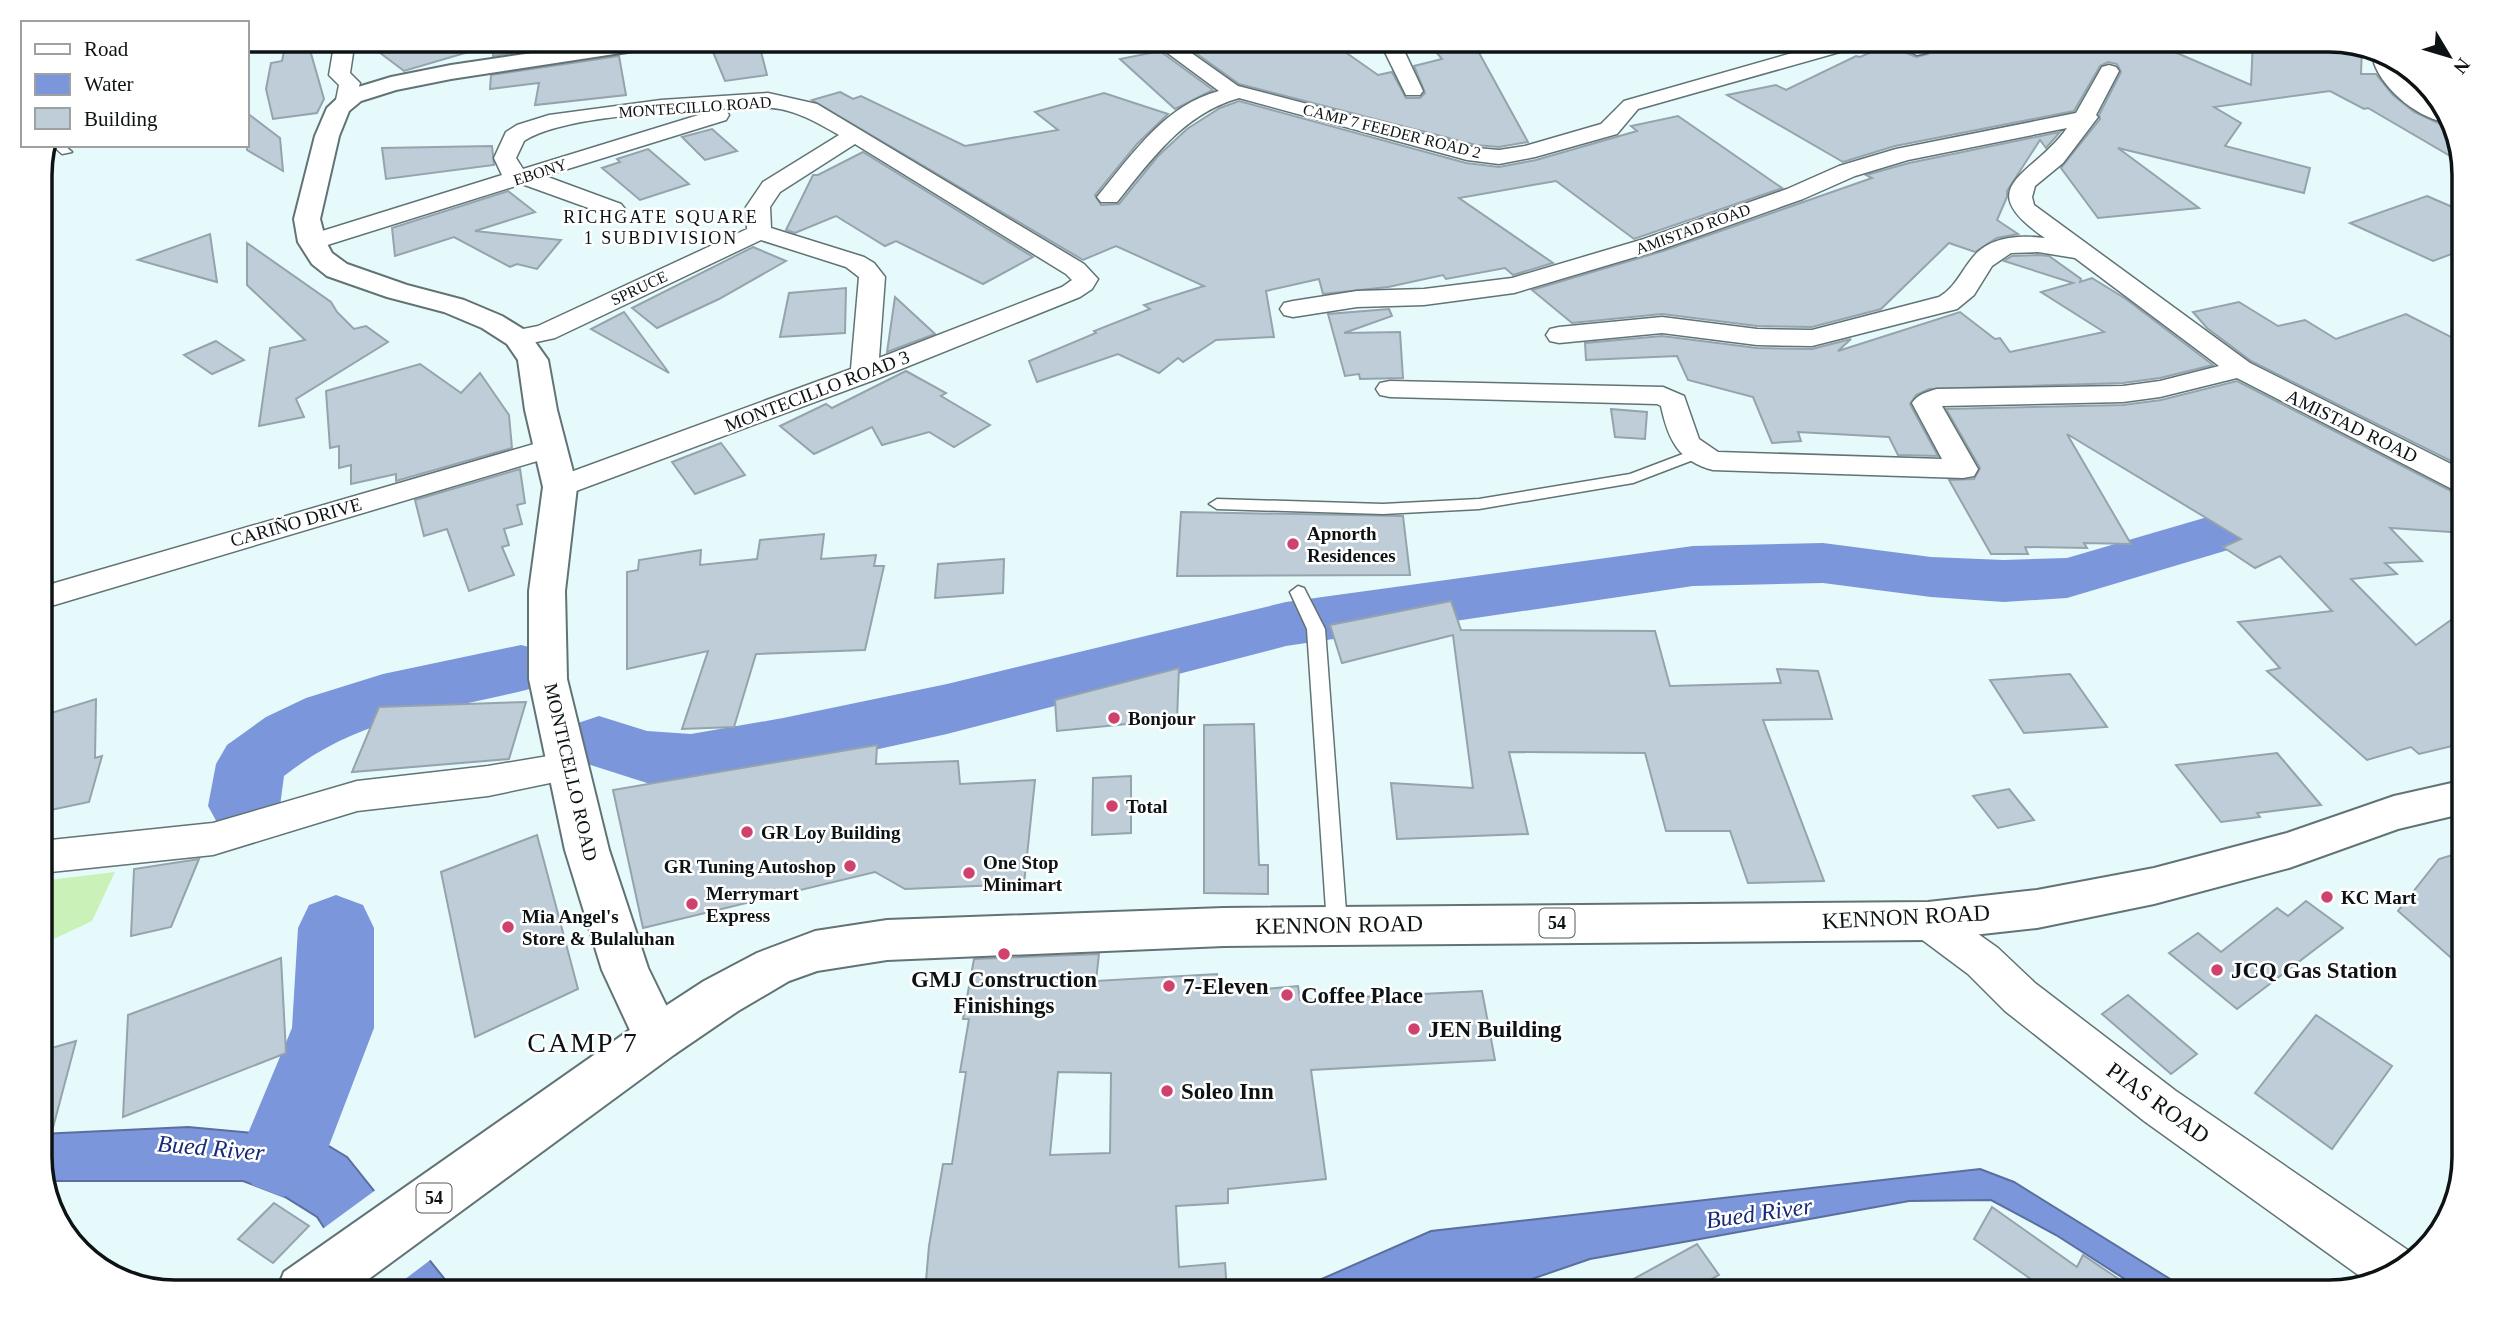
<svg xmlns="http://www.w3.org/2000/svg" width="2505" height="1332" font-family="'Times New Roman',serif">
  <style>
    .green { fill: #c9f1b8 }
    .water { fill: #7b96da; stroke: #5a6f9f; stroke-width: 2 }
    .pier { fill: #e6fafb }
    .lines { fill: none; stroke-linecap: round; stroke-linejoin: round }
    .river { fill: #7b96da; fill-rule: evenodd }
    .building { fill: #becdd7; stroke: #95a3ac; stroke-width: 2; fill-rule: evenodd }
    .lane-casing { stroke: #617374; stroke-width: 3 }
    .street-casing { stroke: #617374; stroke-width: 3 }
    .secondary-casing { stroke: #617374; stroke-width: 4 }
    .highway-casing { stroke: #617374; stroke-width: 4 }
    .lane { fill: #fff; fill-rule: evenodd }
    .street { fill: #fff; fill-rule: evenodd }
    .secondary { fill: #fff; fill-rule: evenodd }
    .highway { fill: #fff; fill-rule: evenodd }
    .poi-dot { fill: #cf426d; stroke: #fff; stroke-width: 2.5 }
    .labels { text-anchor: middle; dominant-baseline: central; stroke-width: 5; stroke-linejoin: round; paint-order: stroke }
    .far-street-label { font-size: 16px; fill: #0d1314; stroke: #fff }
    .far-neighbourhood-label { font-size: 18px; letter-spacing: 2px; fill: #0d1314; stroke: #fff }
    .shield { fill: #fff; stroke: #565a5a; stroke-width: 2 }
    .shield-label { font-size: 18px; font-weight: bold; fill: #0d1314 }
    .street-label { font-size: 19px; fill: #0d1314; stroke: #fff }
    .poi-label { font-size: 19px; font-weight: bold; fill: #0d1314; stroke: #fff; text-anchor: start }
    .near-street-label { font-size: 23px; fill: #0d1314; stroke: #fff }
    .near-poi-label { font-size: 23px; font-weight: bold; fill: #0d1314; stroke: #fff; text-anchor: start }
    .near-water-label { font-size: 24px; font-style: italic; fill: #162a78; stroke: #fff }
    .near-quarter-label { font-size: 28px; letter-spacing: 2px; fill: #0d1314; stroke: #fff }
    .rim { fill: none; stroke: #0d1314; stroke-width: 3.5 }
  </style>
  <rect width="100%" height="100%" fill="#e6fafb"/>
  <polygon class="green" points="115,872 92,921 41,945 41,881"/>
  <g class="water">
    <polygon points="188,1127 317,1139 347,1157 455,1292 366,1292 317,1217 285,1197 243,1181 46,1181 41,1166 41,1134"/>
    <polygon points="1980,1169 2014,1182 2191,1292 2145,1292 2056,1235 1991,1200 1909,1201 1590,1259 1494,1292 1292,1292 1431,1231"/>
  </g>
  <polygon class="pier" points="377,1189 433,1258 388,1292 362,1292 321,1230"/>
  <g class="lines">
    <g class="river">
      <polygon points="2314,492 2334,497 2343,510 2334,523 2265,539 2067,598 2004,602 1931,597 1823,583 1693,586 1286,646 947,734 783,770 691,786 647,783 575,760 565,742 575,724 599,716 647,731 691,734 783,718 947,684 1286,602 1693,546 1823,543 1931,557 2004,560 2067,558 2252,504"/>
      <path d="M 521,645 L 544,651 L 553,668 L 544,685 C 447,713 368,710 284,776 L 280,806 L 269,826 L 244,834 L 219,826 L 208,806 L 216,764 L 227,745 L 266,717 L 306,698 L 383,674 Z"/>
      <polygon points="336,895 363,905 374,928 374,1028 314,1185 283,1197 252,1185 239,1155 292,1028 298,928 309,905"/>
    </g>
  </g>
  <g class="building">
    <polygon points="363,40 481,40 482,48 404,71"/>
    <polygon points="494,40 601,40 493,56"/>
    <polygon points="708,40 758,40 767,75 725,81"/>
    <polygon points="1211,40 1328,40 1378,75 1392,72 1406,98 1420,98 1425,93 1414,66 1442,59 1426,40 1472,40 1528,142 1499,147 1476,145 1239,84 1186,46"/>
    <polygon points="1908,40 2147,40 2251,85 2253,40 2330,40 2362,48 2361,74 2376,74 2393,95 2414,112 2438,123 2451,125 2464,164 2368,108 2364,109 2330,91 2214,107 2241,123 2225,146 2310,168 2304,193 2118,148 2199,208 2098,218 2061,168 2100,119 2099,115 2121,72 2117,64 2108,62 2100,66 2074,111 1895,146 1843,162 1727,95 1776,85 1786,90 1856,56 1860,57 1883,47 1890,50 1894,48 1916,57 1928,54 1927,51"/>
    <polygon points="308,43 324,99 317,113 273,119 266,89 271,63 282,61 285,46"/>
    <polygon points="1160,51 1213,90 1175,109 1120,59"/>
    <polygon points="619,56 626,95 535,105 539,83 490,89 491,75"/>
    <polygon points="840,92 853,99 861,96 965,146 1058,130 1035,112 1104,93 1168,114 1137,144 1095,195 1101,205 1119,204 1158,156 1187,129 1220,108 1239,101 1466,163 1499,167 1536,160 1637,131 1631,126 1678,116 1782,188 1634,239 1556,181 1459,198 1553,263 1513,275 1505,268 1446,279 1443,275 1388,287 1323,294 1319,279 1266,291 1274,337 1216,340 1183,362 1178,358 1159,373 1118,354 1037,382 1029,361 1096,333 1094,331 1150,309 1144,305 1204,286 1116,246 1083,260 812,100"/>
    <polygon points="247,113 280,138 283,171 247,150"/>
    <polygon points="712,129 737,151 705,160 682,137"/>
    <polygon points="2060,132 2046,148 2040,140 2007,191 2007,197 1997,220 2018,234 1997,238 1975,252 1949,243 1881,309 1812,327 1757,326 1662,314 1572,323 1532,290 1663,251 1872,178 1866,175 1909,163"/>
    <polygon points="492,146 494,165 386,179 382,148"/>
    <polygon points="648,149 689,184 640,200 602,168 620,162 617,159"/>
    <polygon points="863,152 1033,257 983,284 896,241 885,246 836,216 795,233 786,230 813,175 818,175"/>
    <polygon points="508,191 535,212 475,231 561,240 537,269 517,264 510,267 454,237 395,256 392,228"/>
    <polygon points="2427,196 2464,212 2465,249 2433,261 2350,223"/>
    <polygon points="210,234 217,282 138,260"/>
    <polygon points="247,243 331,302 337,312 354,329 366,326 388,342 296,399 304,417 259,426 270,348 305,340 247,285"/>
    <polygon points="753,247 786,261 719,299 657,328 632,308"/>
    <polygon points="2038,255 2049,256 2081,279 2080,282 2092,278 2126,299 2213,365 2160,378 2123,383 1929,389 1916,395 1910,404 1938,456 1898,455 1889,437 1798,432 1801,441 1772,443 1753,397 1688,380 1677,356 1586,360 1585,343 1662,336 1757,348 1812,349 1851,339 1838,351 1960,312 1995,339 2000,338 2010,352 2104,332 2041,292 2073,283 2004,261 2012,256"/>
    <polygon points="846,288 845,333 780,337 789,293"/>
    <polygon points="895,297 935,334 887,352"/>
    <polygon points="2239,302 2278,326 2305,320 2336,339 2406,314 2465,344 2465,468 2251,361 2207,328 2193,312"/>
    <polygon points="1389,309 1392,316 1344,333 1400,332 1403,378 1360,379 1359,374 1345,376 1328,314"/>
    <polygon points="624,312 669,373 591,329"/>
    <polygon points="216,341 244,360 212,374 184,355"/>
    <polygon points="420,364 461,393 480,373 509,415 512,448 396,481 396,474 351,484 351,465 339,468 339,446 330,448 326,391"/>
    <polygon points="906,371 946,393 941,396 990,425 954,447 929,432 882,445 872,427 814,454 780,426 826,404 832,408"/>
    <polygon points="2237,381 2453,492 2465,495 2465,533 2390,528 2422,561 2385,563 2397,574 2351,579 2416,645 2465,610 2465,743 2419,754 2411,747 2367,760 2267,671 2280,668 2238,622 2332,611 2280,556 2255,568 2223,547 2241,539 2067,434 2131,544 2084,543 2087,548 2025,547 2028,554 1991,554 1949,480 1974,479 1980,468 1946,409 2123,405 2161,400"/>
    <polygon points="1611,409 1647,412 1645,439 1615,437"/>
    <polygon points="721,443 745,475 695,494 672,462"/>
    <polygon points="520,469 525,503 517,505 522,524 504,529 509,545 502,547 514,575 469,591 447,529 424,536 415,500"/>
    <polygon points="1181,512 1403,516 1410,575 1177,576"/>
    <polygon points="824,534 821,559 876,555 874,566 884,566 865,650 756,654 734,727 682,729 708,651 627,669 627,572 638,570 639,560 701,550 700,565 757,559 760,540"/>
    <polygon points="1004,559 1003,593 935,598 938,564"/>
    <polygon points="1451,601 1461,630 1655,631 1670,686 1781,683 1777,669 1818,671 1832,719 1763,720 1824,881 1748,883 1730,831 1666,831 1645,753 1509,752 1528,834 1397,839 1391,783 1473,788 1453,635 1342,663 1330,625"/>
    <polygon points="1179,668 1177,719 1057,731 1055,700"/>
    <polygon points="2070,674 2107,727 2024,733 1990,680"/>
    <polygon points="96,699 95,758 102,756 89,802 41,812 41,764 45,764 48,714"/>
    <polygon points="526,702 509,759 352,772 379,707"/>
    <polygon points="1254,724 1259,865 1268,865 1268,894 1204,893 1204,725"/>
    <polygon points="877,745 876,764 958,761 960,784 1035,780 1024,884 905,889 875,872 643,928 613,790"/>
    <polygon points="2277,753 2321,805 2257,813 2260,817 2221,822 2176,765"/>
    <polygon points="1131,776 1131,833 1092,835 1093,778"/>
    <polygon points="2009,789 2034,820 1998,828 1973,796"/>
    <polygon points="537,835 578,989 475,1037 441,872"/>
    <polygon points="2465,851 2465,970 2398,911 2439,859"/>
    <polygon points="199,859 171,927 131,936 134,869"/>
    <polygon points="2306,901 2343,928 2237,1009 2169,953 2198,933 2221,952 2277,908 2288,916"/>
    <path d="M 1099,954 L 1096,981 L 1217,974 L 1218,993 L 1298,986 L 1300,1000 L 1482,991 L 1495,1060 L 1311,1070 L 1326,1179 L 1228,1189 L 1228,1203 L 1176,1206 L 1179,1267 L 1225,1263 L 1227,1292 L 925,1292 L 929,1246 L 943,1164 L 952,1164 L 966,1072 L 960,1072 L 969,1019 L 963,1019 L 974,959 ZM 1058,1072 L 1111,1073 L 1110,1153 L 1050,1155 Z"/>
    <polygon points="281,958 286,1053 123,1117 128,1015"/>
    <polygon points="2128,995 2197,1054 2171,1074 2102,1014"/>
    <polygon points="2316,1015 2392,1066 2332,1149 2255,1093"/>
    <polygon points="76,1041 50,1139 41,1138 41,1051"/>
    <polygon points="274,1203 309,1226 273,1263 238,1239"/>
    <polygon points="1992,1207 2077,1267 2083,1255 2138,1292 2049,1292 1974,1239"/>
    <polygon points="1697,1244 1719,1275 1688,1292 1610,1292"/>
  </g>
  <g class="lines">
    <g class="lane-casing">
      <g id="lane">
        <polygon points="1884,40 1898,40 1926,53 1917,55"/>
        <polygon points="52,145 64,145 72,152 62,154"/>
        <polygon points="1696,449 1701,451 1703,454 1701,457 1633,483 1479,509 1383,514 1217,509 1209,504 1217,499 1383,504 1479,499 1630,474"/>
        <polygon points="1298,586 1304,588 1325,629 1347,925 1344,931 1337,934 1330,931 1327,925 1307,629 1290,592"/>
      </g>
    </g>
    <g class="street-casing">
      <g id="street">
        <polygon points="335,40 355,40 350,73 360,83 354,104 340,104 336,100 339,85 329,75"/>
        <path d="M 1150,40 L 1173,40 L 1238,86 L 1476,148 L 1499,150 L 1525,146 L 1601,124 L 1624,101 L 1838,40 L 1871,40 L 1868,44 L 1638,109 L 1617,134 L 1535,157 L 1499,164 L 1467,160 L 1239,98 C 1183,114 1152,159 1117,202 L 1101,202 L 1097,197 L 1101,192 C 1134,152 1166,105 1219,91 Z"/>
        <polygon points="1379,40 1399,40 1423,91 1420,95 1406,95"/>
        <path d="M 2376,51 C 2399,57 2390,63 2403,79 L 2444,107 L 2450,123 C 2420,120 2384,91 2374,63 Z"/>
        <path d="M 2109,65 L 2116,67 L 2119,71 L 2096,115 L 2098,117 L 2063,163 L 2035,186 L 2032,197 L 2034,205 L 2250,363 L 2465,471 L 2465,492 L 2454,490 L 2237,378 L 2160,397 L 2123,402 L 1942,406 L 1978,469 L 1974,476 L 1963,478 L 1713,470 C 1678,461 1668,439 1661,406 L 1657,404 L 1390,397 L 1380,395 L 1376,389 L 1380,383 L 1390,381 L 1663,387 L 1684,396 L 1699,439 L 1718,452 L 1942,459 L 1912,403 C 1918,394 1927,392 1937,389 L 2123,386 L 2160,381 L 2219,366 L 2075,258 L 2038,252 L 2011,253 L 1992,266 L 1974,295 L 1957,309 L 1812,346 L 1757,345 L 1662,333 L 1559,343 L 1550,341 L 1546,335 L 1550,329 L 1559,327 L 1662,317 L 1757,329 L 1812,330 L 1939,297 C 1956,287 1961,271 1974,256 C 1991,236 2021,235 2045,238 C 1968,185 2034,176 2067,128 L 1908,160 L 1855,176 L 1803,199 L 1662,249 L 1514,293 L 1424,305 L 1357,307 L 1293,317 L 1284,315 L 1280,309 L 1284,303 L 1293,301 L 1357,291 L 1424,289 L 1512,278 L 1644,239 L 1787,189 L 1839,166 L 1896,149 L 2076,113 L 2102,67 Z"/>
        <path d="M 768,93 L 817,104 L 1084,264 L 1098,279 L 1092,289 L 1080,297 L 874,380 L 560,497 L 549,494 L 545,487 L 549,480 L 851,369 L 859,277 L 846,267 L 761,240 L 555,338 L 518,346 L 508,344 L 505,338 L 508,332 L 538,326 L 747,229 L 746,207 L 763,182 L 839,135 C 787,105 778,105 718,109 L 726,110 L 729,115 L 726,120 L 545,176 L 621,204 L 625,209 L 621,214 L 605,214 L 522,184 L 321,247 L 312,249 L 303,247 L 300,242 L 303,237 L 502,175 L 494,158 L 506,132 L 517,125 L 549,115 L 661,100 ZM 718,109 L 523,169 L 516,158 L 524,141 C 562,116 670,112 718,109 ZM 855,144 L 1066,274 L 1072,280 L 1062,287 L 879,358 L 885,277 L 874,263 L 864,257 L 771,228 L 770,207 L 780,192 Z"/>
        <polygon points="551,439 561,442 566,448 561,454 41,609 41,587"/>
        <polygon points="566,753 579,757 585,767 579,777 488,796 357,811 213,855 41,873 41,841 213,823 357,781 488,766"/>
        <polygon points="1928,903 1943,909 1998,948 2035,983 2176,1091 2415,1255 2398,1273 2368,1282 2144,1121 2005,1011 1968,974 1913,933 1907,921 1913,909"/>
      </g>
    </g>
    <g class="secondary-casing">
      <polygon id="secondary" points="621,40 678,40 675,45 667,46 451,79 396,90 361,101 349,111 339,136 320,219 326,242 332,253 347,264 407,285 464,300 502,316 528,332 548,360 557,410 577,487 565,591 567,679 609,850 648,968 682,1038 675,1054 658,1060 641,1054 602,970 565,850 529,679 529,591 543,487 525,410 518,360 507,344 482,328 444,312 387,297 327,276 312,264 298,242 294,219 315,136 327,108 345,91 391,77 451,65"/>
    </g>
    <g class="highway-casing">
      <polygon id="highway" points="2465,780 2465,813 2398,829 2289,868 2154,904 2037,928 1928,940 1224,946 887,960 817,971 789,981 738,1011 675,1054 351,1292 276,1292 284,1272 641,1022 704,981 757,953 815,931 887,920 1224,908 1928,902 2037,890 2154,868 2287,833 2394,796"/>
    </g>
    <use href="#lane" class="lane"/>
    <use href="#street" class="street"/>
    <use href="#secondary" class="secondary"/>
    <use href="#highway" class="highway"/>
  </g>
  <g class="poi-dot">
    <circle cx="1293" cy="544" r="7"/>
    <circle cx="1114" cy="718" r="7"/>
    <circle cx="1112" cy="806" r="7"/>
    <circle cx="747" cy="832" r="7"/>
    <circle cx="850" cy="866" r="7"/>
    <circle cx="969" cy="873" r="7"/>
    <circle cx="2327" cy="897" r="7"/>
    <circle cx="692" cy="904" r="7"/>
    <circle cx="508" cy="927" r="7"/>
    <circle cx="1004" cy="954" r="7"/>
    <circle cx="2217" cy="970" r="7"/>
    <circle cx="1169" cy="986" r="7"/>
    <circle cx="1287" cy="995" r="7"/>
    <circle cx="1414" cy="1029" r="7"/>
    <circle cx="1167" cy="1091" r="7"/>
  </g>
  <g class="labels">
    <g class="far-street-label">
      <text transform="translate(695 107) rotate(-4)">MONTECILLO ROAD</text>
      <text transform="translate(1392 131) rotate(14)">CAMP 7 FEEDER ROAD 2</text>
      <text transform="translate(540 172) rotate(-18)">EBONY</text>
      <text transform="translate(1693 229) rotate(-20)">AMISTAD ROAD</text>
      <text transform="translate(639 288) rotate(-25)">SPRUCE</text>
    </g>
    <g class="far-neighbourhood-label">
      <text x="661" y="217">RICHGATE SQUARE<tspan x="661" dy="21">1 SUBDIVISION</tspan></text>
    </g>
    <g class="shield">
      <rect x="1539.5" y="908.5" width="35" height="29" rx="5"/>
      <rect x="416.5" y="1183.5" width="35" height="29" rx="5"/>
    </g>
    <g class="shield-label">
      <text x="1557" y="923">54</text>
      <text x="434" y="1198">54</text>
    </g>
    <g class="street-label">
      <text transform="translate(817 391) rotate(-21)">MONTECILLO ROAD 3</text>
      <text transform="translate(2352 426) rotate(26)">AMISTAD ROAD</text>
      <text transform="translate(296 522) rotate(-16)">CARIÑO DRIVE</text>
      <text transform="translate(571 772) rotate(77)">MONTICELLO ROAD</text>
    </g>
    <g class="poi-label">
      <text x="1307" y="533">Apnorth<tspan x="1307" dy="22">Residences</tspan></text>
      <text x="1128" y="718">Bonjour</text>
      <text x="1126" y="806">Total</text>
      <text x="761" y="832">GR Loy Building</text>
      <text x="983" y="862">One Stop<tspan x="983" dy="22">Minimart</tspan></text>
      <text x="836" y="866" text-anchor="end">GR Tuning Autoshop</text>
      <text x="706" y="893">Merrymart<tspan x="706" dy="22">Express</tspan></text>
      <text x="2341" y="897">KC Mart</text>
      <text x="522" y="916">Mia Angel's<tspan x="522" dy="22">Store &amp; Bulaluhan</tspan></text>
    </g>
    <g class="near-street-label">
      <text transform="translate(1906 917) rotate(-3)">KENNON ROAD</text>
      <text transform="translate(1339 925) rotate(-1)">KENNON ROAD</text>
      <text transform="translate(2158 1103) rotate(36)">PIAS ROAD</text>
    </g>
    <g class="near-poi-label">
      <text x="2231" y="970">JCQ Gas Station</text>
      <text x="1004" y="979" text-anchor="middle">GMJ Construction<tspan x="1004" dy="26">Finishings</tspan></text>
      <text x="1183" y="986">7-Eleven</text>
      <text x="1301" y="995">Coffee Place</text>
      <text x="1428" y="1029">JEN Building</text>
      <text x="1181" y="1091">Soleo Inn</text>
    </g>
    <g class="near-water-label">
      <text transform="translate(211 1148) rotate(5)">Bued River</text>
      <text transform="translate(1759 1213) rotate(-8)">Bued River</text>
    </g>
    <g class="near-quarter-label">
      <text x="583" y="1042">CAMP 7</text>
    </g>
  </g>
  <path d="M0 0H2505V1332H0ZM175 52H2329A123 123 0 0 1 2452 175V1157A123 123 0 0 1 2329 1280H175A123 123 0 0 1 52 1157V175A123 123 0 0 1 175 52Z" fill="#fff" fill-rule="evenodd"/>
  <path class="rim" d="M175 52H2329A123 123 0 0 1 2452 175V1157A123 123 0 0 1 2329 1280H175A123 123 0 0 1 52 1157V175A123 123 0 0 1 175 52Z"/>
  <rect x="21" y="21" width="228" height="126" fill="#ffffff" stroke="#9ea1a1" stroke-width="2"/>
  <rect x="35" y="44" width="35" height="10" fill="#ffffff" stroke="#9ea1a1" stroke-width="2"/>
  <text x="84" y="56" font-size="21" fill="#0d1314">Road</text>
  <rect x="35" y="74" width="35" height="21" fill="#7b96da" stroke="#9ea1a1" stroke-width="2"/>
  <text x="84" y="91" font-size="21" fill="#0d1314">Water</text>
  <rect x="35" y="108" width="35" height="21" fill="#becdd7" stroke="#9ea1a1" stroke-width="2"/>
  <text x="84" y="126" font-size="21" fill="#0d1314">Building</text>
  <g transform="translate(2449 56) rotate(128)" stroke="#ffffff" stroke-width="5" paint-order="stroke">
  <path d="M0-5L12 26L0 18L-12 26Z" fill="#0d1314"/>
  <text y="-10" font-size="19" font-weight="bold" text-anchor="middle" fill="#0d1314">N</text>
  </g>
</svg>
